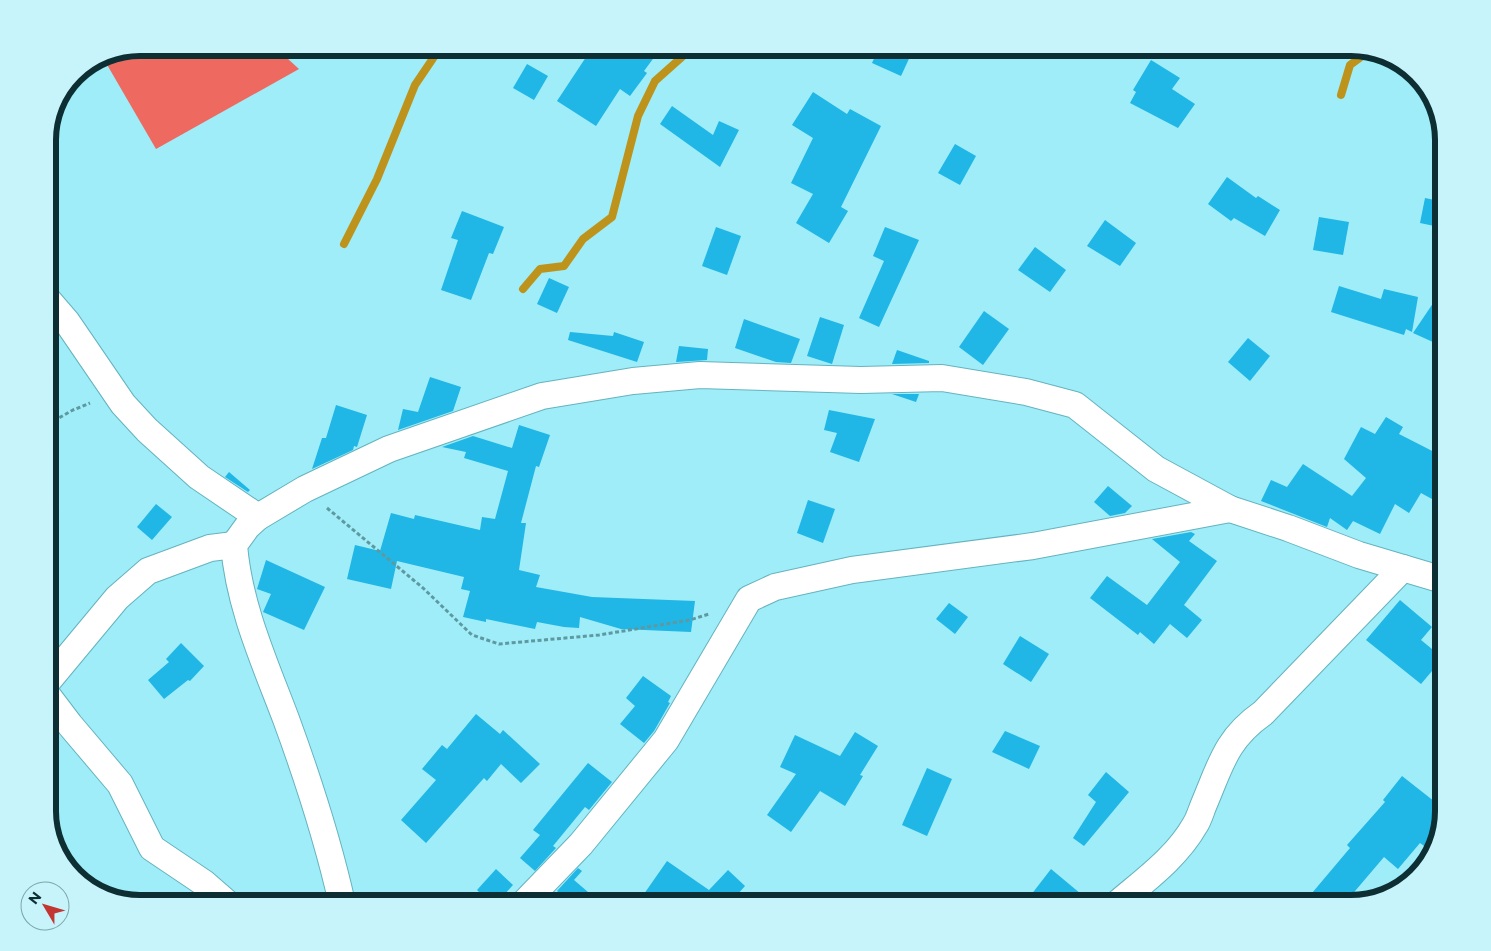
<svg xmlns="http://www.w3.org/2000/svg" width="1491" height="951" font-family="Montserrat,sans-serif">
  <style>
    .forest { fill: #ee695f }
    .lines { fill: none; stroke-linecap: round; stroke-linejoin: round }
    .stream { stroke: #be931c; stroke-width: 8 }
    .building { fill: #20b6e6 }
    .street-casing { stroke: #65b3be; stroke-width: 28 }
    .path { stroke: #5e99a1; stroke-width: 3; stroke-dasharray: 4 2.5; stroke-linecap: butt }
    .street { stroke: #fff; stroke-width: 26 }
    .rim { fill: none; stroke: #0d2f33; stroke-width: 6 }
  </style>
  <rect width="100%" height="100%" fill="#9eedf8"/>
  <polygon class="forest" points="140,48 276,48 299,69 156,149 102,56"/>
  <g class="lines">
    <g class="stream">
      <polyline points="1341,95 1350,65 1365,54 1365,52"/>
      <polyline points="344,244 377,179 415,85 440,48"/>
      <polyline points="523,289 540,269 564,266 583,239 612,217 638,116 655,81 692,48"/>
    </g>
  </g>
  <g class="building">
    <polygon points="592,48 661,48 644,71 647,73 630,96 620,89 596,126 557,101"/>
    <polygon points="879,48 914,48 901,76 872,63"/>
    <polygon points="1151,60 1180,78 1172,89 1195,104 1178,128 1130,103 1136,92 1133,90"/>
    <polygon points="527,64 548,76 534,100 513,88"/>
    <polygon points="813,92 847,114 850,109 881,126 841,207 848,211 829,243 796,223 813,194 791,183 813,138 792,125"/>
    <polygon points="672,106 713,135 719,121 739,130 720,167 660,124"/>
    <polygon points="955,144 976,156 960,185 938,173"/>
    <polygon points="1227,177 1256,198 1258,196 1280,210 1265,236 1234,218 1231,221 1208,204"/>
    <polygon points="1425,198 1444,202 1444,228 1420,223"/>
    <polygon points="462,211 504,227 493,254 489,253 471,300 441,290 458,240 451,238"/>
    <polygon points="1319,217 1349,222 1343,255 1313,250"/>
    <polygon points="1105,220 1136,243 1120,266 1087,246"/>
    <polygon points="716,227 741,236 727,275 702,266"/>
    <polygon points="885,227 919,240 879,327 859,318 884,261 873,256"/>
    <polygon points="1035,247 1066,270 1050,292 1018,270"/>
    <polygon points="549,278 569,287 557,313 537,304"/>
    <polygon points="1339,286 1381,299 1384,289 1418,297 1412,332 1406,329 1404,335 1331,312"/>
    <polygon points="1444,287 1444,347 1413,333"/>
    <polygon points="984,311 1009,329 983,365 959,347"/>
    <polygon points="820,317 844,325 832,364 807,356"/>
    <polygon points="744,319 800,339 791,363 776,362 735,348"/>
    <polygon points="570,332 613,336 614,332 644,342 637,362 568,340"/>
    <polygon points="1248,338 1270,356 1250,381 1228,362"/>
    <polygon points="679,346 708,349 707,360 676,362"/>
    <polygon points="897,350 929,361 929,363 892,364"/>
    <polygon points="430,377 461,387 453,411 398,430 403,409 418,412"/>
    <polygon points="892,394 919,394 916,402"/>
    <polygon points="336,405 367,415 357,447 354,446 353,450 312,469 322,438 326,438"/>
    <polygon points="829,410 875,419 859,462 830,452 837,433 824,430"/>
    <polygon points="1386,417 1403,427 1399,434 1444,457 1444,477 1432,499 1421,493 1409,513 1395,504 1380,534 1353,521 1347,530 1330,518 1327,527 1261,501 1271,480 1287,487 1303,464 1352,496 1366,478 1344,459 1361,427 1375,434"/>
    <polygon points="519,425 550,435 539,467 536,466 521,523 526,523 519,570 540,575 536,587 592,597 695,601 691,632 621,629 580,617 579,628 564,627 537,622 535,629 486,619 486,622 463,617 470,591 461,589 464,577 397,561 391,589 347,579 355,545 380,551 391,513 414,519 415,515 480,530 482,517 495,519 508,471 464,458 466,452 442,447 473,436 512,448"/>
    <polygon points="229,472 250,490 248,492 225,477"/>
    <polygon points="1108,486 1132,506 1125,513 1110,516 1094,502"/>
    <polygon points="808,500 835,509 823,543 797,533"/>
    <polygon points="156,504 172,517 152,540 137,527"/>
    <polygon points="1191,532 1195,534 1189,541 1217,561 1184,605 1202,620 1187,638 1170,624 1154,644 1140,632 1138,635 1090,598 1107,576 1147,605 1180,562 1152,539"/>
    <polygon points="266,560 325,587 304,630 263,612 271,594 257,589"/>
    <polygon points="1400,600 1432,627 1421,640 1443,658 1421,684 1366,640"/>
    <polygon points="949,603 968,617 955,634 936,619"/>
    <polygon points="1020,636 1049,654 1031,682 1003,664"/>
    <polygon points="181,643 204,666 190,681 188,680 164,699 148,680 169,662 166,659"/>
    <polygon points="643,676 671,696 668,702 670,703 654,731 644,743 620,724 635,706 626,698"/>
    <polygon points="476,714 500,734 503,730 540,764 521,783 501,764 487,781 484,778 426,843 401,820 436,780 422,769 442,745 447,749"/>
    <polygon points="1005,731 1040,746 1029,769 992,752"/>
    <polygon points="855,732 878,746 860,775 863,776 845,806 820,791 791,832 767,815 796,774 780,767 795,735 840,756"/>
    <polygon points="588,763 612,782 589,810 585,807 553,846 556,848 535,871 520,858 540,835 533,830"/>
    <polygon points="927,768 952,779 927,836 902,825"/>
    <polygon points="1106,772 1129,792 1084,846 1073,838 1096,802 1088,795"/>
    <polygon points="1402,776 1444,809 1431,851 1420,843 1398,869 1384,857 1344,904 1325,904 1312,893 1350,848 1347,845 1385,802 1383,800"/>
    <polygon points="667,861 709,890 728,870 745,886 729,904 637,904"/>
    <polygon points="578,868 582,871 574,880 602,904 571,904 557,891"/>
    <polygon points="496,869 513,885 496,904 491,904 477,890"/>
    <polygon points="1051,869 1093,904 1024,904"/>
  </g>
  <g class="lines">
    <g class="street-casing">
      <g id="street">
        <polyline points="48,300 67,322 123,404 147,430 199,477 258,517"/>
        <polyline points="48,681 117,598 148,571 210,548 234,545"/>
        <polyline points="48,696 70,725 120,784 152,848 204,883 227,903"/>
        <path d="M 342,903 C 328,841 308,779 286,719 C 264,661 239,606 234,545 L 247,527 L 258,517 L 305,489 L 389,449 L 542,396 L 633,381 L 700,375 L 861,380 L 942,378 L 1026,392 L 1075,405 L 1156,469 L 1230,509 L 1288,528 L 1359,555 L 1443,580"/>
        <polyline points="524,903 581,844 666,740 749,599 775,587 852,570 1033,546 1230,509"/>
        <path d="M 1118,903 C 1145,880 1177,857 1195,825 C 1199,819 1201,811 1204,804 C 1221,764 1226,739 1263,713 L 1403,568"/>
      </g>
    </g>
    <g class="path">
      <polyline points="48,424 73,410 90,403"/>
      <polyline points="327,508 423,588 472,635 499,644 599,635 690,620 709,614"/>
    </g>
    <use href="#street" class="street"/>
  </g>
  <path d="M0 0H1491V951H0ZM140 56H1351A84 84 0 0 1 1435 140V811A84 84 0 0 1 1351 895H140A84 84 0 0 1 56 811V140A84 84 0 0 1 140 56Z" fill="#c7f4fb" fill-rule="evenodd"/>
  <path class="rim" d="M140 56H1351A84 84 0 0 1 1435 140V811A84 84 0 0 1 1351 895H140A84 84 0 0 1 56 811V140A84 84 0 0 1 140 56Z"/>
  <g transform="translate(45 906) rotate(308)"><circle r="24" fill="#c7f4fb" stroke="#7da5ab"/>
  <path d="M0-4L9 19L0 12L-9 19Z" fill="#c33532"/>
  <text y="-8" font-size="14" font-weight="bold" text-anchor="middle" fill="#0d2f33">N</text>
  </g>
</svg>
